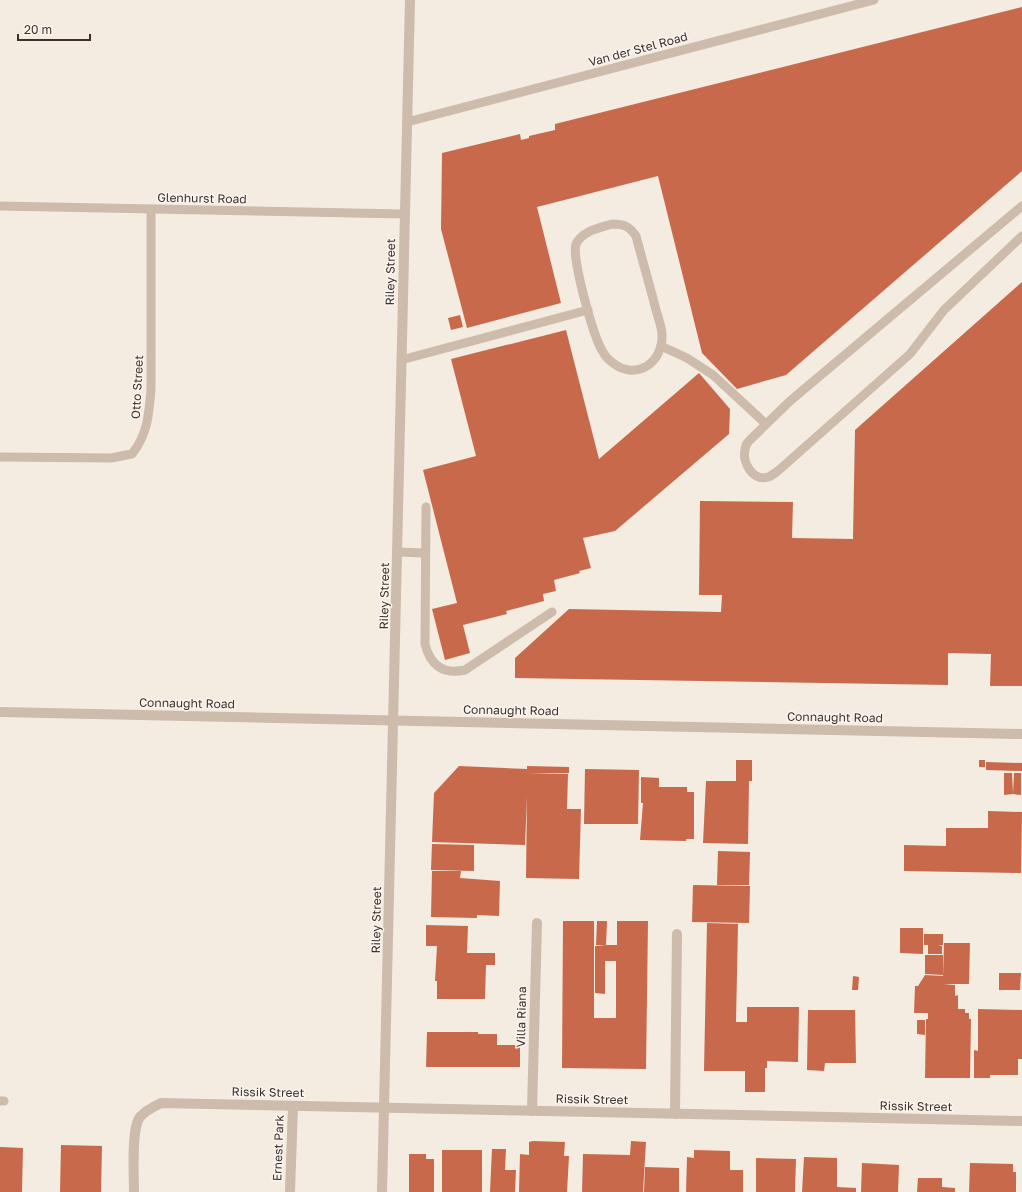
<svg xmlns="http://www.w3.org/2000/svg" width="1022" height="1192" font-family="'Golos Text',sans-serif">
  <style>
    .building { fill: #c8694b }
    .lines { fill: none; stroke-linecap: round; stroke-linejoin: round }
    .lane { stroke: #cdbbac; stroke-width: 9 }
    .street { stroke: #cdbbac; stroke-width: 10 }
    .labels { text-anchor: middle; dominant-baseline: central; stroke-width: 3; stroke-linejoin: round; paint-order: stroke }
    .street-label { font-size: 12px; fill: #3b302b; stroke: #fbf5ee }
  </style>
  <rect width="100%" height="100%" fill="#f4ebe1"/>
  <g class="building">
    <polygon points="1022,7 1022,171 786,375 737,389 702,353 658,176 537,207 561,303 467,328 441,229 442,153 520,134 521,140 529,138 529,136 555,130 555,124"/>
    <polygon points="1022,282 1022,686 990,686 991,654 948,653 948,685 515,678 515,658 569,609 721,612 722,595 699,595 700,501 793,502 792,538 853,539 855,430"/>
    <polygon points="460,315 463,327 451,330 448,318"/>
    <polygon points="566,330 599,459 699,373 730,409 729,434 615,531 583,538 591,568 579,571 580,573 554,580 556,591 543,594 544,601 506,611 507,614 463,625 470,653 445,660 432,609 457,603 423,470 476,456 451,359"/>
    <polygon points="736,760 752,760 752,781 749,781 748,844 703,843 706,781 736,781"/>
    <rect x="979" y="760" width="6" height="7"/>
    <polygon points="986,762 1022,763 1022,771 986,770"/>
    <polygon points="459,766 527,769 527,766 569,767 569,773 527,774 568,774 567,809 581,809 579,879 526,878 527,796 525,845 432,842 434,793"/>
    <polygon points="585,769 639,770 638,824 584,824"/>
    <polygon points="1004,773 1012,773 1013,794 1004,795"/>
    <polygon points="1014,773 1021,773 1021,795 1013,794"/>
    <polygon points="641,777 659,778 659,787 687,787 687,792 694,792 694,839 686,839 686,841 640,840 643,803 641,803"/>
    <polygon points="988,811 1022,812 1021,873 904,871 904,845 946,846 946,828 988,828"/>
    <polygon points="432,844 474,845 474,871 431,870"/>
    <polygon points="718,851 750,852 749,885 717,885"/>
    <polygon points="432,871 461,871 460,878 500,881 499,916 477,915 477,918 431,917"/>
    <polygon points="693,885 750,886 749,923 692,922"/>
    <polygon points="563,921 594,921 594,1030 594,1018 616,1018 616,961 605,961 605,994 595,993 595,946 606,946 596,945 597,921 607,921 606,945 617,945 617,921 648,921 646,1069 562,1068"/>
    <polygon points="707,923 738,924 736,1022 747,1022 747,1007 799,1007 798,1062 767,1061 767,1068 756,1068 765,1068 765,1092 745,1092 745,1071 704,1071"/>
    <polygon points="426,925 468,926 467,953 495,953 495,965 486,965 485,999 437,999 437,981 435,981 437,946 426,946"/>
    <polygon points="900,928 923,928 923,954 900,953"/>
    <polygon points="924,934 943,934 943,945 938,946 942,946 942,954 928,954 928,945 924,945"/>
    <polygon points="944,943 970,943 969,984 943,984 955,985 955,996 958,995 958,1009 965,1009 965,1013 969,1013 969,1019 971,1019 970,1078 925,1078 926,1019 928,1019 928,1008 928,1013 914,1013 915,986 918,986 925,975 943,976"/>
    <polygon points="925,955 943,955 943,975 925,974"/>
    <polygon points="999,973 1021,973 1020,990 999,990"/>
    <polygon points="853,976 859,977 858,990 852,990"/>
    <polygon points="978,1009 1022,1010 1022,1059 1018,1059 1018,1075 990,1075 990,1078 974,1078 974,1050 978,1051"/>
    <polygon points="808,1010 855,1010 856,1063 825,1063 824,1071 807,1070"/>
    <polygon points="917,1020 925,1020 925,1035 917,1034"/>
    <polygon points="427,1032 478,1032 478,1034 497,1034 497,1045 520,1045 520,1067 426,1067"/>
    <polygon points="533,1141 565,1142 564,1156 569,1156 567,1192 519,1192 520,1154 529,1155 529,1142"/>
    <polygon points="631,1141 646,1142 643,1192 582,1192 583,1154 630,1155"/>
    <polygon points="61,1145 102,1146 101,1192 60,1192"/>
    <polygon points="0,1147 23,1148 22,1192 0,1192"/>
    <polygon points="492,1149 506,1149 505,1170 516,1170 515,1192 490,1192"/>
    <rect x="442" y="1150" width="40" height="42"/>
    <polygon points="694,1150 730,1151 730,1170 743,1170 743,1192 686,1192 687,1157 694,1158"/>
    <polygon points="409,1154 426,1154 426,1159 434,1159 434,1192 409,1192"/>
    <polygon points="804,1157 837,1158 837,1187 856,1188 856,1192 802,1192"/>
    <polygon points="756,1158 796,1159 795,1192 756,1192"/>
    <polygon points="862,1163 899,1165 898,1192 861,1192"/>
    <polygon points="970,1163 1013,1164 1013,1172 1016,1172 1016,1192 969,1192"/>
    <polygon points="645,1167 679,1168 679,1192 644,1192"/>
    <polygon points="918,1178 942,1178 942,1187 955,1188 955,1192 917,1192"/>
  </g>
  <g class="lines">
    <g class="lane">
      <polyline points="407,122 874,0"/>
      <polyline points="0,206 404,214"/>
      <path d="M 1022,206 L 790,401 L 749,441 C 747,443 745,447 745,450 C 742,462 753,482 768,477 C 772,476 776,472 779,470 L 910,354 L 944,310 L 1022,236"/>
      <path d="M 612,224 C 624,224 629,226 636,236 C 642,259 649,283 655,306 C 657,315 662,326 662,335 C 663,363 636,381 613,363 C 610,361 605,356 603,352 C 594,339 571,257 576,244 C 582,231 599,228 612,224 Z"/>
      <polyline points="661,346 687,358 713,375 766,424"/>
      <polyline points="401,360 588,310"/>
      <path d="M 0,457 L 111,458 L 132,454 C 148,434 149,413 151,389 L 151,209"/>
      <path d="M 426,507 L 425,644 C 430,665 443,675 465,670 L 552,612"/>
      <polyline points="397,552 425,553"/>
      <polyline points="0,1101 4,1101"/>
    </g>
    <g class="street">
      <polyline points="0,712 1022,734"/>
      <polyline points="532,1111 537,923"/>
      <polyline points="675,1114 677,934"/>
      <path d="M 134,1192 C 134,1176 131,1128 140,1117 C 146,1110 153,1107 161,1103 L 1022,1121"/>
      <polyline points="290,1192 293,1106"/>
      <polyline points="382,1192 410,0"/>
    </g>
  </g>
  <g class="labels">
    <g class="street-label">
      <text transform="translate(638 49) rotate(-15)">Van der Stel Road</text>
      <text transform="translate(202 198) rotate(1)">Glenhurst Road</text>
      <text transform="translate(390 272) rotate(-89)">Riley Street</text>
      <text transform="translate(137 387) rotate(-87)">Otto Street</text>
      <text transform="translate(384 596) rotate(-89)">Riley Street</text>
      <text transform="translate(187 703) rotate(1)">Connaught Road</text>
      <text transform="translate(511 710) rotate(1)">Connaught Road</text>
      <text transform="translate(835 717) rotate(1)">Connaught Road</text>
      <text transform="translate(376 920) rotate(-89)">Riley Street</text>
      <text transform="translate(521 1017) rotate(-89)">Villa Riana</text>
      <text transform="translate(268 1092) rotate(1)">Rissik Street</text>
      <text transform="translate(592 1099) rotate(1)">Rissik Street</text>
      <text transform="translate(916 1106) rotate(1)">Rissik Street</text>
      <text transform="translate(278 1148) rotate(-88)">Ernest Park</text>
    </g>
  </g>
  <path d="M18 34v6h72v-6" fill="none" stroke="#3b302b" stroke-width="2"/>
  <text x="24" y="34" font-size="12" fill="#3b302b" stroke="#fbf5ee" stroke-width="3" paint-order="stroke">20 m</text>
</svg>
